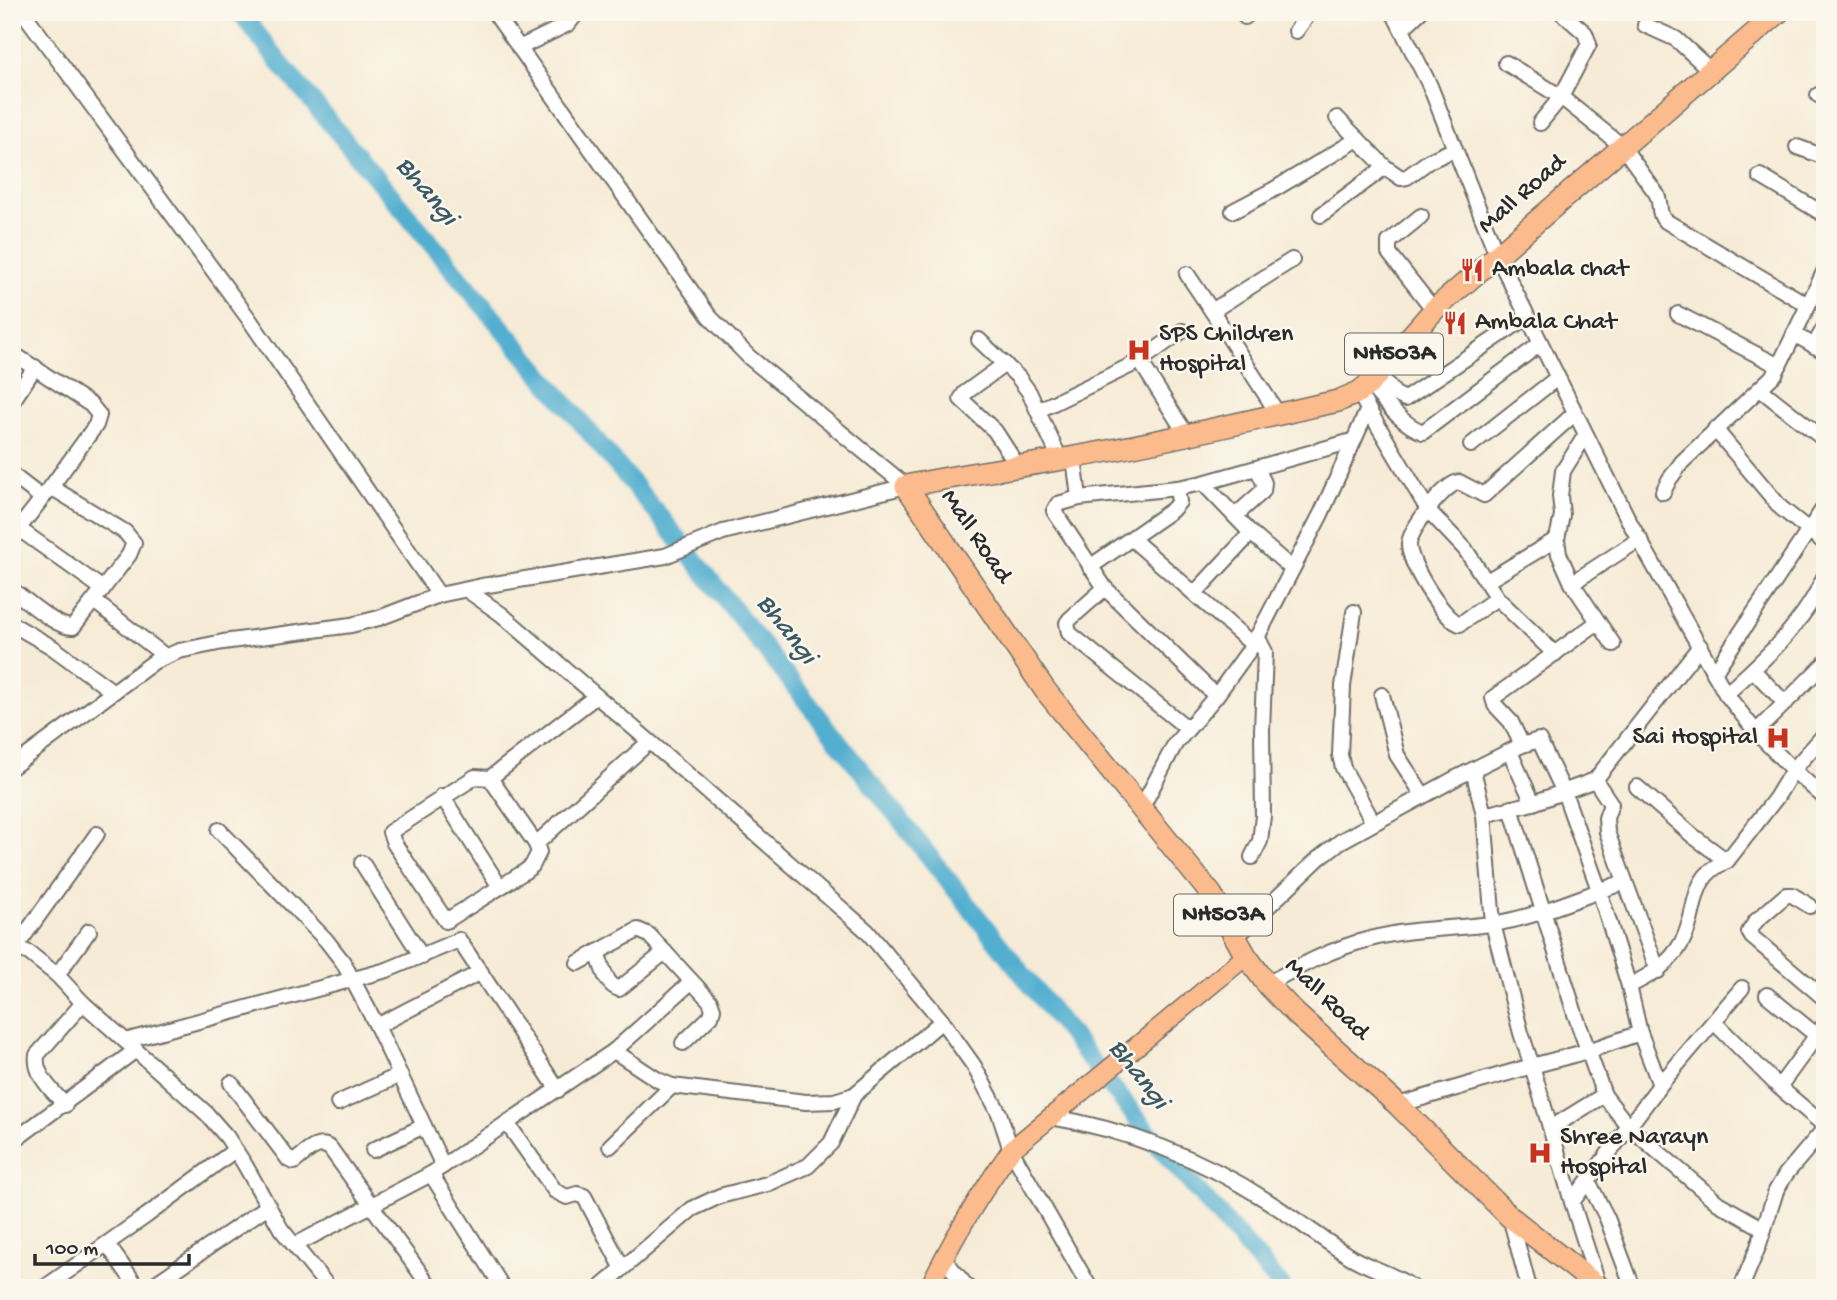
<svg xmlns="http://www.w3.org/2000/svg" width="1837" height="1300" font-family="'Gochi Hand',sans-serif">
  <style>
    .lines { fill: none; stroke-linecap: round; stroke-linejoin: round }
    .river { stroke: #52afd0; stroke-width: 19 }
    .minor-casing { stroke: #726e67; stroke-width: 18 }
    .major-casing { stroke: #726e67; stroke-width: 21 }
    .highway-casing { stroke: #726e67; stroke-width: 24 }
    .minor { stroke: #fff; stroke-width: 14 }
    .major { stroke: #fbbb8c; stroke-width: 18 }
    .highway { stroke: #fbbb8c; stroke-width: 21 }
    .labels { text-anchor: middle; dominant-baseline: central; stroke-width: 5; stroke-linejoin: round; paint-order: stroke }
    .shield { fill: #fbf7ec; stroke: #696865; stroke-width: 2 }
    .shield-label { font-size: 24px; font-weight: bold; fill: #2b2b2b }
    .street-label { font-size: 26px; fill: #2b2b2b; stroke: #fbf7ec }
    .poi-label { font-size: 26px; fill: #2b2b2b; stroke: #fbf7ec; text-anchor: start }
    .water-label { font-size: 28px; font-style: italic; fill: #395965; stroke: #fbf7ec }
  </style>
  <rect width="100%" height="100%" fill="#fbf7ec"/>
  <filter id="ink" filterUnits="userSpaceOnUse"><feTurbulence type="fractalNoise" baseFrequency=".0143" numOctaves="2"/><feDisplacementMap in="SourceGraphic" scale="14" xChannelSelector="R" yChannelSelector="G"/><feConvolveMatrix kernelMatrix="1 2 1 2 8 2 1 2 1" color-interpolation-filters="sRGB"/></filter>
  <filter id="wash" filterUnits="userSpaceOnUse"><feTurbulence type="fractalNoise" baseFrequency=".00686" numOctaves="4" result="noise"/><feDisplacementMap in="SourceGraphic" scale="28" xChannelSelector="R" yChannelSelector="G"/><feGaussianBlur stdDeviation="1.57" result="paint"/><feColorMatrix in="noise" values="0 0 0 0 0 0 0 0 0 0 0 0 0 0 0 0 0 1.4 0 .05"/><feComposite in="paint" operator="in"/></filter>
  <g filter="url(#wash)">
    <rect width="100%" height="100%" fill="#f6ebd6"/>
    <g class="lines">
      <polyline class="river" points="240,12 279,62 662,519 1161,1149 1283,1288"/>
    </g>
  </g>
  <g filter="url(#ink)">
    <g class="lines">
      <g class="minor-casing">
        <g id="minor">
          <polyline points="23,12 249,319 439,595"/>
          <polyline points="494,12 709,316 749,357 906,486"/>
          <polyline points="1393,12 1430,86 1497,255 1630,523 1726,694 1756,732 1793,770 1825,798"/>
          <polyline points="1245,17 1250,12"/>
          <polyline points="1645,25 1676,39 1711,71"/>
          <polyline points="1403,28 1420,12"/>
          <polyline points="1296,31 1310,12"/>
          <polyline points="519,48 568,24 578,12"/>
          <path d="M 1506,63 L 1561,97 L 1622,146 L 1656,193 C 1662,202 1657,212 1664,220 L 1806,304"/>
          <polyline points="1818,95 1825,98"/>
          <polyline points="1337,118 1385,167 1401,178 1407,177 1429,161 1455,149"/>
          <polyline points="1540,123 1561,97 1589,44 1585,33 1561,12"/>
          <polyline points="1797,147 1825,157"/>
          <polyline points="1760,176 1825,215"/>
          <polyline points="1233,211 1273,190 1358,139"/>
          <polyline points="1321,215 1385,167"/>
          <polyline points="1421,216 1389,242 1389,253 1434,310"/>
          <polyline points="1187,274 1212,311"/>
          <polyline points="1678,314 1779,366"/>
          <polyline points="1794,334 1825,352"/>
          <polyline points="979,340 1018,377 1029,392 1060,459"/>
          <polyline points="1814,346 1825,326"/>
          <polyline points="12,353 91,405 99,415 96,425 51,487"/>
          <polyline points="1140,361 1186,434"/>
          <polyline points="1005,364 965,393 961,399 995,431 1017,465"/>
          <polyline points="1378,373 1395,394 1405,399 1527,317"/>
          <path d="M 1369,384 C 1383,400 1402,425 1423,432 L 1540,344"/>
          <polyline points="1760,389 1825,440"/>
          <polyline points="12,402 35,367"/>
          <path d="M 1368,409 L 1428,510 L 1465,549 L 1497,598 L 1460,624 C 1443,619 1408,562 1409,544 C 1410,529 1444,484 1459,482 L 1484,495 L 1574,414"/>
          <polyline points="1039,410 1140,361 1182,331"/>
          <polyline points="1278,414 1212,311 1292,260"/>
          <polyline points="1715,429 1781,508 1825,543"/>
          <polyline points="1585,436 1563,471 1560,496 1562,515 1557,539 1559,554 1572,583 1613,644"/>
          <polyline points="1471,445 1557,378"/>
          <polyline points="1074,458 1079,498"/>
          <polyline points="12,475 42,498"/>
          <polyline points="1203,483 1177,488 1079,498 1058,504 1054,511 1105,588 1216,696"/>
          <polyline points="1663,492 1669,480 1682,462 1775,374 1825,270"/>
          <polyline points="1235,516 1263,491 1264,483 1257,468"/>
          <polyline points="19,529 103,589"/>
          <path d="M 12,537 L 51,487 L 125,532 L 134,543 L 129,555 L 73,627 C 56,628 27,600 12,590"/>
          <polyline points="1132,539 1253,645"/>
          <polyline points="1090,567 1172,510 1179,502 1177,488"/>
          <polyline points="1291,568 1251,533 1203,483 1352,441"/>
          <polyline points="1487,581 1557,539"/>
          <polyline points="1572,583 1640,539"/>
          <polyline points="1105,588 1070,619 1067,623 1069,633 1187,728"/>
          <polyline points="467,590 501,614 678,766 867,931 942,1021 974,1066 999,1113 1011,1150 1090,1288"/>
          <polyline points="1195,593 1251,533"/>
          <polyline points="1497,598 1555,654"/>
          <polyline points="94,601 165,656"/>
          <polyline points="1354,612 1343,686 1340,755 1343,768 1373,822"/>
          <polyline points="12,624 52,647 112,691"/>
          <polyline points="1753,670 1785,703"/>
          <polyline points="1714,673 1825,506"/>
          <path d="M 1726,694 C 1764,660 1805,623 1825,575"/>
          <polyline points="1382,695 1397,755 1423,795"/>
          <polyline points="1756,732 1825,663"/>
          <polyline points="1522,745 1511,722 1495,705 1493,698 1598,622"/>
          <polyline points="1510,752 1533,803"/>
          <polyline points="12,767 155,661 179,651 223,642 351,625 379,618 439,595 482,586 665,556 723,532 906,486"/>
          <polyline points="1473,770 1484,815"/>
          <polygon points="475,777 490,778 536,844 539,852 532,866 524,872 446,921 394,843 390,832"/>
          <polyline points="490,778 595,697"/>
          <polyline points="1595,780 1611,804 1606,818 1607,832 1658,971"/>
          <polyline points="1637,787 1693,836 1727,861 1776,798 1793,770 1825,734"/>
          <polyline points="442,796 500,887"/>
          <polyline points="1142,807 1175,744 1216,696 1253,645 1321,514 1368,409 1364,402"/>
          <polyline points="1511,808 1575,1014 1604,1095 1551,1128"/>
          <polyline points="219,830 326,940 343,962 377,1026 443,1166"/>
          <polyline points="536,844 649,742"/>
          <polyline points="1252,857 1260,841 1263,816 1262,730 1265,652 1257,636"/>
          <polyline points="362,863 422,957"/>
          <polyline points="1810,906 1792,895 1786,895 1756,921 1749,932 1752,937 1825,999"/>
          <polyline points="1236,937 1319,858 1341,841 1456,778 1522,745 1539,740 1564,792 1599,890 1629,986 1640,1033 1660,1085"/>
          <polyline points="12,946 29,953 57,975 83,1003 206,1113 227,1137 245,1165 281,1229 329,1288"/>
          <polyline points="16,947 97,834"/>
          <path d="M 597,952 C 602,965 605,985 619,989 L 665,952"/>
          <polyline points="578,963 638,930 649,935 710,1001 713,1009 711,1016 683,1043"/>
          <polyline points="57,975 89,931"/>
          <path d="M 1267,984 C 1300,966 1333,948 1370,939 C 1410,928 1451,929 1492,924 C 1532,919 1585,895 1625,882"/>
          <path d="M 1629,986 C 1651,975 1670,964 1682,942 C 1700,909 1687,878 1727,861"/>
          <polyline points="1767,995 1816,1035"/>
          <polyline points="1714,1022 1779,1087"/>
          <polyline points="1825,1024 1779,1087 1825,1126"/>
          <polyline points="377,1026 481,972"/>
          <polyline points="1640,1033 1588,1051 1532,1066 1521,1033 1493,924 1484,815 1533,803 1595,780 1700,646"/>
          <polyline points="125,1041 387,970 459,940 558,1090"/>
          <polyline points="614,1051 691,982"/>
          <path d="M 231,1083 L 289,1160 L 294,1162 C 305,1154 317,1139 330,1148 L 431,1288"/>
          <polyline points="1604,1095 1628,1126 1718,1203 1764,1229"/>
          <polyline points="338,1103 400,1075"/>
          <path d="M 65,1105 C 52,1090 34,1075 37,1055 L 83,1003"/>
          <polyline points="1398,1105 1532,1066 1572,1202 1599,1286"/>
          <path d="M 1051,1117 C 1125,1129 1203,1159 1266,1200 C 1293,1217 1319,1237 1346,1254 C 1367,1268 1393,1273 1413,1288"/>
          <polyline points="507,1123 555,1191 567,1197 577,1194 584,1196 622,1267"/>
          <polyline points="12,1142 136,1050"/>
          <polyline points="610,1146 672,1086"/>
          <polyline points="373,1150 424,1126"/>
          <polyline points="431,1174 503,1288"/>
          <polyline points="1588,1181 1607,1218 1633,1288"/>
          <polyline points="1572,1202 1660,1085 1742,988"/>
          <polyline points="1510,1217 1529,1288"/>
          <polyline points="107,1244 138,1288"/>
          <polyline points="295,1245 431,1174 614,1051 658,1080 672,1086 806,1102 834,1101 854,1095 942,1021"/>
          <polyline points="943,1258 968,1288"/>
          <polyline points="602,1286 692,1209 720,1196 767,1184 808,1166 831,1143 854,1095"/>
          <polyline points="44,1288 146,1216 235,1150"/>
          <polyline points="149,1288 268,1206"/>
          <polyline points="1741,1288 1758,1247 1776,1191 1786,1174 1825,1128"/>
        </g>
      </g>
      <g class="major-casing">
        <path id="major" d="M 929,1288 C 952,1239 980,1194 1011,1150 L 1246,956"/>
      </g>
      <g class="highway-casing">
        <path id="highway" d="M 1600,1288 L 1510,1217 L 1398,1105 L 1297,1015 L 1267,984 L 1246,956 L 1211,894 L 1045,690 L 906,486 C 962,474 1019,467 1075,457 C 1163,442 1251,420 1338,401 L 1359,392 L 1369,384 L 1434,310 L 1779,12"/>
      </g>
      <use href="#minor" class="minor"/>
      <use href="#major" class="major"/>
      <use href="#highway" class="highway"/>
    </g>
  </g>
  <defs>
    <g id="restaurant-bare" transform="scale(1.89)"><path d="M-5-6h1v4h1v-4h1v4h1v-4h1v5L-1.5 .5V6h-2V.5L-5-1ZM5-6V6H3V1.5H1.5Q1.5-4 5-6Z" fill="#c8321e" stroke="#fbf7ec" stroke-width="2.5" paint-order="stroke"/></g>
    <g id="hospital-bare" transform="scale(1.89)"><path d="M-5-5h3v3.5h4V-5h3V5h-3V1.5h-4V5h-3Z" fill="#c8321e" stroke="#fbf7ec" stroke-width="2.5" paint-order="stroke"/></g>
  </defs>
  <g fill-rule="evenodd">
    <use href="#restaurant-bare" x="1472" y="270"/>
    <use href="#restaurant-bare" x="1455" y="323"/>
    <use href="#hospital-bare" x="1139" y="350"/>
    <use href="#hospital-bare" x="1778" y="738"/>
    <use href="#hospital-bare" x="1540" y="1153"/>
  </g>
  <g class="labels">
    <g class="shield">
      <rect x="1345" y="333.5" width="98" height="41" rx="5"/>
      <rect x="1174" y="894.5" width="98" height="41" rx="5"/>
    </g>
    <g class="shield-label">
      <text x="1394" y="354">NH503A</text>
      <text x="1223" y="915">NH503A</text>
    </g>
    <g class="street-label">
      <text transform="translate(1523 195) rotate(-41)">Mall Road</text>
      <text transform="translate(975 537) rotate(56)">Mall Road</text>
      <text transform="translate(1326 1000) rotate(44)">Mall Road</text>
    </g>
    <g class="poi-label">
      <text x="1492" y="270">Ambala chat</text>
      <text x="1475" y="323">Ambala Chat</text>
      <text x="1159" y="335">SPS Children<tspan x="1159" dy="30">Hospital</tspan></text>
      <text x="1758" y="738" text-anchor="end">Sai Hospital</text>
      <text x="1560" y="1138">Shree Narayn<tspan x="1560" dy="30">Hospital</tspan></text>
    </g>
    <g class="water-label">
      <text transform="translate(426 192) rotate(50)">Bhangi</text>
      <text transform="translate(786 630) rotate(52)">Bhangi</text>
      <text transform="translate(1138 1075) rotate(52)">Bhangi</text>
    </g>
  </g>
  <rect width="1837" height="1300" fill="none" stroke="#fbf7ec" stroke-width="42"/>
  <path d="M35 1254v10h154v-10" fill="none" stroke="#2b2b2b" stroke-width="3.5"/>
  <text x="46" y="1254" font-size="21" fill="#2b2b2b" stroke="#fbf7ec" stroke-width="5" paint-order="stroke">100 m</text>
</svg>
